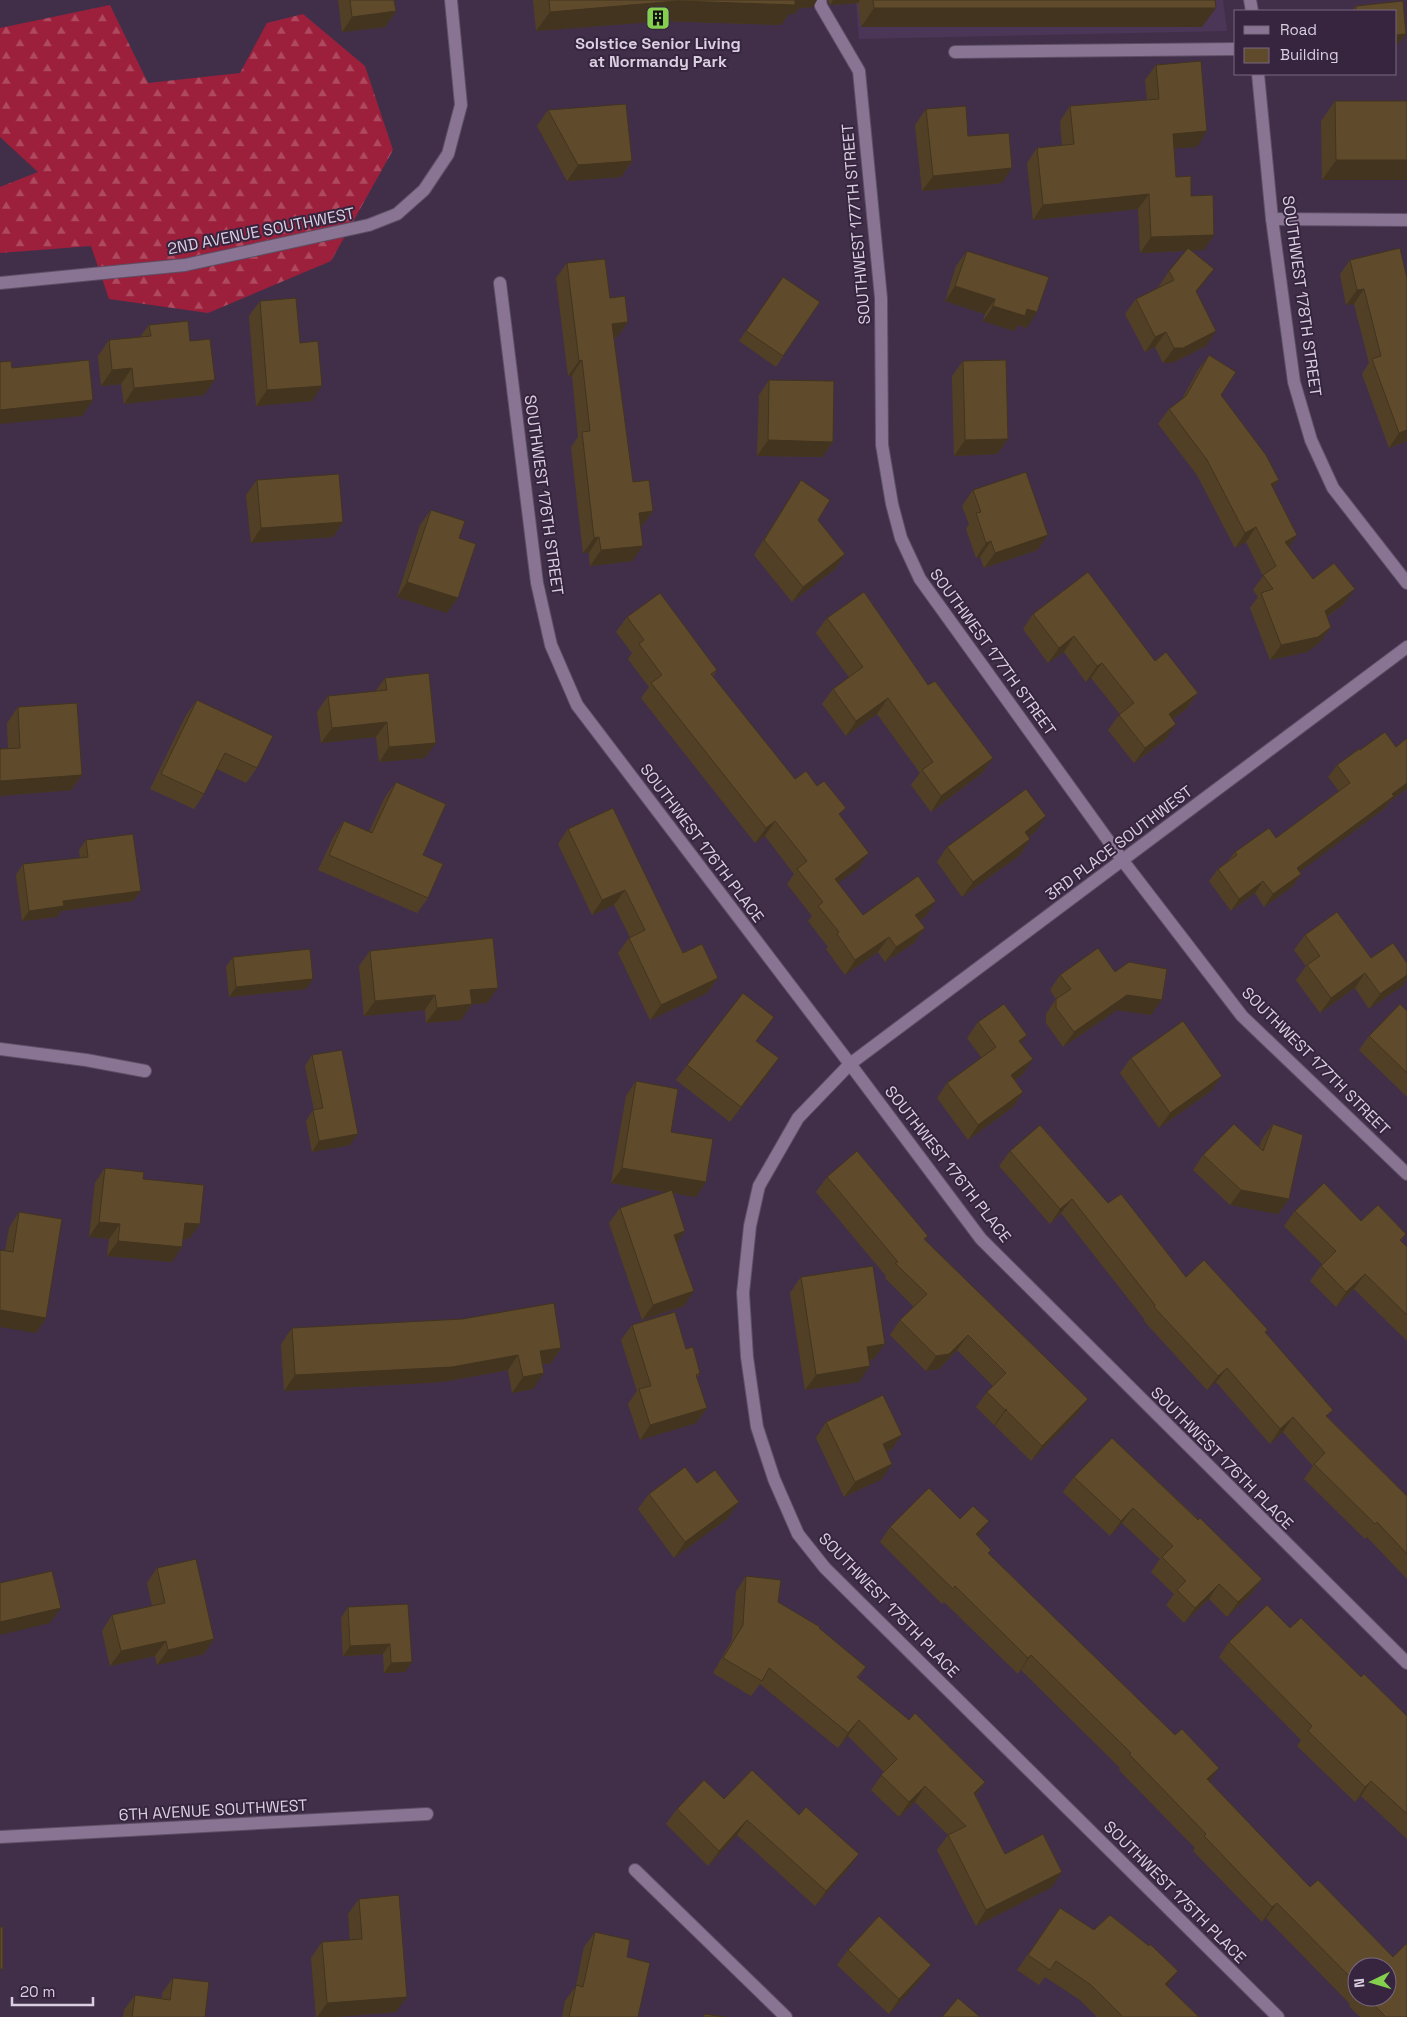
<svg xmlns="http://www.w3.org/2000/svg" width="1407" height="2017" font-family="'Space Grotesk',sans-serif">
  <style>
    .built { fill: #4c3657 }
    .forest { fill: url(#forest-firs) }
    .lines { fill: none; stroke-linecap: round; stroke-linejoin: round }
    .minor-casing { stroke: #5d4e65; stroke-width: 14 }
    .minor { stroke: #897493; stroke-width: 12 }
    .wall { fill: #524026; fill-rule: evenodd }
    .shaded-wall { fill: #42341f }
    .building { fill: #5f4a2c; stroke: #42341f }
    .labels { text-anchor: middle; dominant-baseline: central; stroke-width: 4; stroke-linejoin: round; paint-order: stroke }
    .poi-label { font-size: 16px; font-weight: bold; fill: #dacfe0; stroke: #37253f }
    .street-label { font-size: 16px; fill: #dacfe0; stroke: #37253f }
  </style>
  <defs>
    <pattern id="forest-firs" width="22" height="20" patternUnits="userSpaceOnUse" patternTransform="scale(1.25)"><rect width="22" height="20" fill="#9c1f3b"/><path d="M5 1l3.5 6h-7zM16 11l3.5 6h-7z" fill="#ae4960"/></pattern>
  </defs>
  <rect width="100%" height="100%" fill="#412f4a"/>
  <polygon class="built" points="856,0 1223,0 1227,31 859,39"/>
  <polygon class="forest" points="110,5 148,83 240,73 267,23 303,14 365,66 393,150 331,261 208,313 109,299 91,246 0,253 0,187 38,172 0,137 0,28"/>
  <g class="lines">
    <g class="minor-casing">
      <g id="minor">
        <polyline points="820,0 821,6 859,71 881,298 882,445 892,504 901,538 920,579 1123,861 1242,1016 1407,1174"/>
        <polyline points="1250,0 1252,11"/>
        <polyline points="955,52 1236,49"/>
        <polyline points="1258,74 1272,219 1294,382 1311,440 1333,488 1407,583"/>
        <polyline points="1272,219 1407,220"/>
        <polyline points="0,283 185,265 369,225 397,214 424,190 448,154 461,105 451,0"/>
        <polyline points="500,283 537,583 551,645 577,705 850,1064 981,1239 1407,1663"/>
        <polyline points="0,1049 86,1060 145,1071"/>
        <polyline points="0,1837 427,1814"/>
        <polyline points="635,1870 786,2017"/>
        <polyline points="1278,2017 825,1568 798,1534 774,1479 757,1427 747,1357 743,1293 750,1226 759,1186 798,1118 850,1064 1407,647"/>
      </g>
    </g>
    <use href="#minor" class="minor"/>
  </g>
  <g class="wall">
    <polygon points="338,0 394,0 396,11 385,27 342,32"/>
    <polygon points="533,0 817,0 813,7 799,8 795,14 789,14 781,25 664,21 536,31"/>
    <polygon points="828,0 1215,0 1202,27 861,27 858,3 830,5"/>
    <polygon points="1403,1 1406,34 1398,44 1396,44 1396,11 1352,11 1356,6"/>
    <polygon points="1156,65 1197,147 1174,148 1176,177 1191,196 1204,250 1191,250 1214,269 1196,292 1206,346 1172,363 1163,363 1155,347 1145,352 1125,314 1136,299 1159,287 1159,286 1169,271 1186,251 1140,253 1138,209 1033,220 1027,163 1037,148 1062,145 1060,121 1070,106 1147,100 1145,80"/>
    <polygon points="1335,101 1407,101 1322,180 1321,121"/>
    <polygon points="926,109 1002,183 922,191 915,125"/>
    <polygon points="548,110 632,161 621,177 567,181 537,126"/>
    <polygon points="967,251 1027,328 1018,325 1014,331 983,321 985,314 945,301 956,266"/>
    <polygon points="1350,260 1407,278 1407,441 1389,448 1362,374 1369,363 1354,304 1346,305 1340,274"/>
    <polygon points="567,263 610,298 628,322 617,337 614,338 633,482 653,511 642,526 641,526 632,561 590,566 589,553 583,553 571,447 578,437 572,375 568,376 556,278"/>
    <polygon points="783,277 820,302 776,367 739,341"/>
    <polygon points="260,301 300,343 312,401 256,406 249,316"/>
    <polygon points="149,325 190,341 204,395 124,404 121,384 101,386 98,356 109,340 140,337"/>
    <polygon points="1209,355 1221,395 1279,480 1273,488 1297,535 1289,547 1313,579 1344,604 1327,617 1331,627 1320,642 1307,652 1270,660 1250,608 1258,597 1253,590 1263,576 1246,542 1235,548 1197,475 1158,424 1169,409 1182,399 1198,370"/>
    <polygon points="963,361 1008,439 997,454 954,456 952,376"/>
    <polygon points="769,380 833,442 822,457 757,456 759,395"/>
    <polygon points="257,480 343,522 333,537 251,543 246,495"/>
    <polygon points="801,480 818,520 845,554 835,569 792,602 754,555 791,496"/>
    <polygon points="973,490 1048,535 1037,550 984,568 980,557 976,558 966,529 969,524 962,506"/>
    <polygon points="431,510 459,538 447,613 397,597 420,525"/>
    <polygon points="1033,614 1155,661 1198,693 1187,708 1173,719 1166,739 1134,763 1108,730 1120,714 1091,678 1086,682 1064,652 1048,663 1023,629"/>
    <polygon points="627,617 717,670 713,676 795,779 841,816 858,868 838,883 863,915 926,916 919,920 925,928 914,943 885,962 878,952 845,975 826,949 828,947 808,921 812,916 787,884 794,874 765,836 755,843 641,698 649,687 628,659 632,653 616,632"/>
    <polygon points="827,618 928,685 993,758 982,773 931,812 911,785 920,773 877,714 846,736 822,704 833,689 849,677 816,633"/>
    <polygon points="385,678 425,758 379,762 376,737 321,743 317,712 328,696 375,692"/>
    <polygon points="197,700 257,768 246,783 217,769 204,794 194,809 150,789 186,715"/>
    <polygon points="18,707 82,775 71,790 0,796 0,749 8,748 7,723"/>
    <polygon points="1407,738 1407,789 1389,802 1385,808 1300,871 1301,874 1293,886 1264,907 1255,893 1231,911 1209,881 1218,869 1228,861 1235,852 1276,838 1339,791 1328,777 1337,765 1360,750 1396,747"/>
    <polygon points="396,782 423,855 428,898 417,913 318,870 334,836 344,821 369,832 385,797"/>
    <polygon points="613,808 683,953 718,978 707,993 650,1020 618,953 629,938 630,937 614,905 592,915 558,844 568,829"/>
    <polygon points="1036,831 1028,837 1030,839 1020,855 962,897 937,862 947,847"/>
    <polygon points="86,840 141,891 133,901 61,911 57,917 22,921 16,875 23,864 80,858 79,850"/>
    <polygon points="1305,935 1371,958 1407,963 1407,979 1402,986 1369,1009 1355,988 1320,1013 1296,980 1306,966 1294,950"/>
    <polygon points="370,951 487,1003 472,1004 461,1020 426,1023 425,1010 364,1016 359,966"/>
    <polygon points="233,957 313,979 306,989 229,997 226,967"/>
    <polygon points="1115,972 1151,1015 1117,1010 1063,1047 1046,1023 1046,1014 1056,999 1050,990 1060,975"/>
    <polygon points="1407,1011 1407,1097 1359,1050 1369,1036"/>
    <polygon points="978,1022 1021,1043 1033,1059 1022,1075 1015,1080 1023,1092 1013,1107 968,1140 937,1098 947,1083 982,1058 967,1038"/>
    <polygon points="764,1032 756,1041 768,1074 730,1122 676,1080 687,1065"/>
    <polygon points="312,1055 350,1145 312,1152 306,1121 313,1110 314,1110 305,1066"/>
    <polygon points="1131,1058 1211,1091 1159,1128 1120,1073"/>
    <polygon points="636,1081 671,1132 696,1197 673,1193 684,1306 642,1320 609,1223 620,1208 666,1192 611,1183 626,1096"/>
    <polygon points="1273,1124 1289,1199 1278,1214 1230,1205 1193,1170 1203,1155 1259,1147 1262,1139"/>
    <polygon points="1010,1151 1108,1203 1186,1277 1266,1333 1328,1417 1407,1496 1407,1579 1367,1537 1365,1539 1304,1479 1313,1466 1283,1432 1270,1444 1216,1382 1207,1390 1144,1321 1145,1320 1061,1213 1050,1224 999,1166"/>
    <polygon points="105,1168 143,1179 189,1239 183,1239 172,1262 107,1256 109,1239 89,1237 95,1183"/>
    <polygon points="827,1177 928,1236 925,1240 1088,1399 1077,1414 1031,1461 995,1426 996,1424 994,1425 976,1407 987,1392 993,1386 957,1350 939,1369 926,1371 890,1335 900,1320 914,1307 885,1278 886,1276 816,1192"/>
    <polygon points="1295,1211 1361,1221 1406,1234 1401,1241 1407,1247 1407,1341 1354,1289 1336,1307 1310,1281 1322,1264 1284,1226"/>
    <polygon points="19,1212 46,1318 36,1333 5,1251 9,1228"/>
    <polygon points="801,1277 874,1359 869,1360 859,1382 805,1390 790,1293"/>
    <polygon points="632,1325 686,1349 700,1373 697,1378 707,1408 696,1423 640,1440 628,1404 637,1391 621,1340"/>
    <polygon points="292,1328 561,1348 551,1363 542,1364 533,1389 512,1393 508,1370 442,1382 284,1391 281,1344"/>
    <polygon points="826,1422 891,1450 887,1452 882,1479 844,1497 816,1438"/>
    <polygon points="1112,1438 1262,1579 1251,1594 1227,1617 1209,1599 1184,1623 1166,1605 1174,1594 1151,1572 1160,1559 1122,1523 1110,1536 1063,1492 1074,1477"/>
    <polygon points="697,1483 728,1518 674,1558 638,1509 649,1494"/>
    <path d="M 960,1519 L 991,1550 L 988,1554 L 1175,1735 L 1219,1768 L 1209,1782 L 1407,2017 L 1360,2017 L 1349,2006 L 1350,2004 L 1266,1918 L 1262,1922 L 1193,1851 L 1195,1848 L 1119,1770 L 1120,1768 L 1021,1670 L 1018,1674 L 944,1602 L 942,1604 L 880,1542 L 890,1527 ZM 1357,1967 L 1387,1997 L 1357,1997 Z"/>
    <polygon points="157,1568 214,1639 204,1654 157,1665 155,1656 110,1666 102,1631 112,1615 152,1606 147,1583"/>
    <polygon points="746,1576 778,1602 819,1628 866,1667 858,1678 985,1782 976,1795 1005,1854 1052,1887 976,1926 937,1850 948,1835 915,1802 899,1817 871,1790 884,1772 848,1736 838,1748 760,1684 751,1696 713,1673 732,1640 736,1592"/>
    <polygon points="348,1607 412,1662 405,1672 384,1673 383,1654 343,1656 341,1618"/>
    <polygon points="1290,1628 1361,1677 1407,1716 1407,1839 1361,1796 1355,1802 1297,1746 1301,1740 1219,1657 1229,1642"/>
    <polygon points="724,1799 799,1815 848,1869 815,1906 737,1835 708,1866 666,1824 677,1809"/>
    <polygon points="359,1899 396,2012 335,2017 316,2017 311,1958 322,1942 350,1940 348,1914"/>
    <polygon points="1060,1908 1094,1930 1178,1971 1167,1986 1199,2017 1097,2017 1080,2000 1045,1977 1039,1985 1017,1970"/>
    <polygon points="595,1932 627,1957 638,2017 562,2017 565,2001 576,1986 584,1947"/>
    <polygon points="848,1950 931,1965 920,1980 889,2014 837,1965"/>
    <polygon points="173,1978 205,2017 123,2017 124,2010 135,1995 162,1998 162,1993"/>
  </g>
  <g class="shaded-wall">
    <polygon points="817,0 813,7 799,8 795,14 789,14 781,25 664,21 536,31 550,12 677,1"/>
    <polygon points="833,0 860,0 858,3 830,5"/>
    <polygon points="874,8 1216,8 1202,27 861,27"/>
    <polygon points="396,11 385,27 342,32 352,17"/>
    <polygon points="1406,34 1398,44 1396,44 1396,35"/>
    <polygon points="1207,131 1197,147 1162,149 1173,134"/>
    <polygon points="1336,160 1407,160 1407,180 1322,180"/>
    <polygon points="632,161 621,177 567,181 578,165"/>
    <polygon points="1012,168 1002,183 922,191 933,176"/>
    <polygon points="1149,194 1138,209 1033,220 1043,205"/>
    <polygon points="1214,235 1204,250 1140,253 1151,237"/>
    <polygon points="1214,269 1203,284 1185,306 1196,291"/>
    <polygon points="955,286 995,299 985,314 945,301"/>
    <polygon points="1364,289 1354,304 1346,305 1357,290"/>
    <polygon points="993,306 1027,309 1037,312 1027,328 1018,325 1014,331 983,321"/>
    <polygon points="628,322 617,337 601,339 612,324"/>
    <polygon points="1216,331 1206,346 1172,363 1163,363 1174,348"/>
    <polygon points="1166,332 1155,347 1145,352 1155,337"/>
    <polygon points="582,360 572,375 568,376 579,361"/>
    <polygon points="132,368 121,384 101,386 112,370"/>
    <polygon points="215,380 204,395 124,404 134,388"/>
    <polygon points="322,386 312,401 256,406 267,390"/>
    <polygon points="93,400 82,416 0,424 0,410"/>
    <polygon points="1407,430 1407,441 1389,448 1399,433"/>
    <polygon points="1008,439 997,454 954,456 965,440"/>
    <polygon points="768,440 833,442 822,457 757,456"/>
    <polygon points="1279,480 1268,495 1271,484"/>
    <polygon points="653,511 642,526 629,528 639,513"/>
    <polygon points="343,522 333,537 251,543 261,528"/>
    <polygon points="1256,527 1246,542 1235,548 1245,533"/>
    <polygon points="1048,535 1037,550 984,568 995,553"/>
    <polygon points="1297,535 1287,551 1285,542"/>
    <polygon points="599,537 589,553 583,553 594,538"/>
    <polygon points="991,541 980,557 976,558 986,543"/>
    <polygon points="643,546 632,561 590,566 601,550"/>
    <polygon points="845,554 835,569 792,602 803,587"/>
    <polygon points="407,582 458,598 447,613 397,597"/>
    <polygon points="1355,589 1344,604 1314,626 1325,611"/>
    <polygon points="1331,627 1320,642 1307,652 1270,660 1281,645"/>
    <polygon points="1074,636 1064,652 1048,663 1059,648"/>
    <polygon points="1102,663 1091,678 1086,682 1097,666"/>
    <polygon points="1198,693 1187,708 1159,730 1169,714"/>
    <polygon points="888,698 877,714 846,736 856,721"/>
    <polygon points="387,722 376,737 321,743 332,728"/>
    <polygon points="1176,724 1166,739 1134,763 1145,748"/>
    <polygon points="436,743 425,758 379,762 389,747"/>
    <polygon points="993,758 982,773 931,812 941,796"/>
    <polygon points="82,775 71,790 0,796 0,781"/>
    <polygon points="1407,783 1407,789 1389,802 1385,808 1289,880 1297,868"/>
    <polygon points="1046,816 1036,831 1014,847 1025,832"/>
    <polygon points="775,821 765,836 755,843 766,828"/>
    <polygon points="1030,839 1020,855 962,897 973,882"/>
    <polygon points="869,853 858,868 824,894 835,879"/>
    <polygon points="1301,874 1293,886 1264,907 1273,894"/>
    <polygon points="1263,881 1255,893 1231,911 1239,899"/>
    <polygon points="625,890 614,905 592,915 602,900"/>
    <polygon points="141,891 133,901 61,911 57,917 22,921 29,911 63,901"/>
    <polygon points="936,901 926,916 905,930 915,915"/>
    <polygon points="925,928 914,943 885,962 896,947"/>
    <polygon points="889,937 878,952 845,975 855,960"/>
    <polygon points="1365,973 1355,988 1320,1013 1331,998"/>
    <polygon points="1407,975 1407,979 1402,986 1369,1009 1380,994"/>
    <polygon points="718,978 707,993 650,1020 661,1005"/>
    <polygon points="313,979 306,989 229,997 236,987"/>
    <polygon points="498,988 487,1003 459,1005 470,990"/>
    <polygon points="435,995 425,1010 364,1016 375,1001"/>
    <polygon points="1127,995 1162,1000 1151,1015 1117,1010 1063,1047 1074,1032"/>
    <polygon points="472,1004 461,1020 426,1023 437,1008"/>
    <polygon points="774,1017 764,1032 745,1056 756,1041"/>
    <polygon points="1027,1035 1016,1050 1019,1041"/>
    <polygon points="779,1058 768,1074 730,1122 741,1107"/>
    <polygon points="1033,1059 1022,1075 1000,1090 1011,1075"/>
    <polygon points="1222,1076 1211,1091 1159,1128 1170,1113"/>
    <polygon points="1023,1092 1013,1107 968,1140 978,1125"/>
    <polygon points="358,1134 350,1145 312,1152 319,1141"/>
    <polygon points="622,1168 706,1182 696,1197 611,1183"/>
    <polygon points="1241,1190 1289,1199 1278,1214 1230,1205"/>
    <polygon points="1072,1199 1061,1213 1050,1224 1060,1209"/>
    <polygon points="99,1222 120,1224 109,1239 89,1237"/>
    <polygon points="185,1223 200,1224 189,1239 175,1238"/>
    <polygon points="685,1231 675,1246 674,1235"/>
    <polygon points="118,1241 182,1247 172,1262 107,1256"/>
    <polygon points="1365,1274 1354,1289 1336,1307 1346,1292"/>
    <polygon points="694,1291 684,1306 642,1320 653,1305"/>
    <polygon points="0,1310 46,1318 36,1333 0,1327"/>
    <polygon points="968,1335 957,1350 939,1369 926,1371 936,1356"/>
    <polygon points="885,1344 874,1359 856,1362 867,1347"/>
    <polygon points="561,1348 551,1363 530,1366 540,1351"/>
    <polygon points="518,1355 508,1370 442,1382 284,1391 295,1375"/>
    <polygon points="870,1366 859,1382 805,1390 816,1375"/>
    <polygon points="1227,1368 1216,1382 1207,1390 1218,1376"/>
    <polygon points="544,1373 533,1389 512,1393 523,1377"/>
    <polygon points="1088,1399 1077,1414 1031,1461 1042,1446"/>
    <polygon points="707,1408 696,1423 640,1440 650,1425"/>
    <polygon points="1007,1409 996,1424 994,1425 1005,1410"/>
    <polygon points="1293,1417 1283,1432 1270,1444 1280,1429"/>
    <polygon points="902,1435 891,1450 872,1459 883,1444"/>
    <polygon points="892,1464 882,1479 844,1497 855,1482"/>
    <polygon points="739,1502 728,1518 674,1558 685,1542"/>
    <polygon points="1133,1508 1122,1523 1110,1536 1121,1521"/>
    <polygon points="989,1521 978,1537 976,1534"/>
    <polygon points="1262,1579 1251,1594 1227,1617 1238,1602"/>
    <polygon points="1219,1584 1209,1599 1184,1623 1195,1608"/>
    <polygon points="61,1608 50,1623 0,1635 0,1622"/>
    <polygon points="214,1639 204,1654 157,1665 168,1650"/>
    <polygon points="166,1641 155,1656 110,1666 121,1651"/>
    <polygon points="390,1644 383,1654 343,1656 350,1646"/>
    <polygon points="1031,1655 1021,1670 1018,1674 1028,1658"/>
    <polygon points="412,1662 405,1672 384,1673 391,1663"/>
    <polygon points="859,1720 848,1736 838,1748 848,1733"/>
    <polygon points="1219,1768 1209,1783 1207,1779"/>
    <polygon points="1371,1781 1361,1796 1355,1802 1365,1787"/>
    <polygon points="985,1782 974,1797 974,1793"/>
    <polygon points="925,1786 915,1802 899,1817 909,1802"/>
    <polygon points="747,1820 737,1835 708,1866 719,1851"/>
    <polygon points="859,1854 848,1869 815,1906 826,1891"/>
    <polygon points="1062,1872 1052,1887 976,1926 986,1910"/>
    <polygon points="1277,1903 1266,1918 1262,1922 1272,1907"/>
    <polygon points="931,1965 920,1980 889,2014 899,1999"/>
    <polygon points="1178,1971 1167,1986 1165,1984"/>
    <polygon points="407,1997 396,2012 335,2017 317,2017 327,2003"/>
  </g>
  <g class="building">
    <polygon points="350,0 394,0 396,11 352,17"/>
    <polygon points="549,0 795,0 795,5 677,1 550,12"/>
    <polygon points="873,0 1215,0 1216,8 874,8"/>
    <polygon points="1403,1 1406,34 1396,35 1396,11 1356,11 1356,6"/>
    <polygon points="1201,61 1207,131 1173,134 1176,177 1191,176 1191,196 1213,195 1214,235 1151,237 1149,194 1043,205 1037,148 1074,144 1070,106 1159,99 1156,65"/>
    <polygon points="1335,101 1407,101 1407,160 1336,160"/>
    <polygon points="626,104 632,161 578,165 548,110"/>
    <polygon points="966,106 968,136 1009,133 1012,168 933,176 926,109"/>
    <polygon points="1188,248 1214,269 1196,291 1216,331 1183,348 1174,348 1166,332 1155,337 1136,299 1174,280 1169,271"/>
    <polygon points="1400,248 1407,278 1407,430 1399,433 1372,359 1381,356 1364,289 1357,290 1350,260"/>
    <polygon points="967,251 1049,277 1037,312 1027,309 1025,316 993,306 995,299 955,286"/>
    <polygon points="605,259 610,298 625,296 628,322 612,324 633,482 649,480 653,511 639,513 643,546 601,550 599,537 594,538 582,432 590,431 582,360 579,361 567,263"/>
    <polygon points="783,277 820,302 783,356 746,331"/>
    <polygon points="296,298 300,343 318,341 322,386 267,390 260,301"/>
    <polygon points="188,321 190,341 210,339 215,380 134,388 132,368 112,370 109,340 151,336 149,325"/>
    <polygon points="1209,355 1236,372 1221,395 1266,455 1279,480 1271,484 1297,535 1285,542 1313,579 1334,563 1355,589 1325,611 1331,627 1318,637 1281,645 1261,593 1273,589 1263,575 1276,566 1256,527 1245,533 1207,460 1169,409 1186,396"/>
    <polygon points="89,360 93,400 0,410 0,362 11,361 12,368"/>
    <polygon points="1006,360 1008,439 965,440 963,361"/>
    <polygon points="769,380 834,381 833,442 768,440"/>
    <polygon points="1026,472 1048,535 995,553 991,541 986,543 976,513 981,512 973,490"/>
    <polygon points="339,474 343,522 261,528 257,480"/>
    <polygon points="801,480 830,500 818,520 845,554 803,587 764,540"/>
    <polygon points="431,510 465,521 459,538 476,544 458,598 407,582"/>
    <polygon points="1088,572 1155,661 1166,652 1198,693 1169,714 1176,724 1145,748 1119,715 1134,703 1102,663 1097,666 1074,636 1059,648 1033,614"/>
    <polygon points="864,592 928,685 935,681 993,758 941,796 922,770 933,762 888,698 856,721 833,689 863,667 827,618"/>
    <polygon points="660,593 717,670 711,674 795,779 806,771 817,786 824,781 846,808 839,814 869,853 835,879 863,915 918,876 936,901 915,915 925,928 896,947 889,937 855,960 837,934 839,932 818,906 823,902 797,869 807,861 775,821 766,828 651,683 662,675 639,644 644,640 627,617"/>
    <polygon points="429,673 436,743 389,747 387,722 332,728 328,696 387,690 385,678"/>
    <polygon points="197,700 273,736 257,768 225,753 204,794 161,774"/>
    <polygon points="77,703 82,775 0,781 0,749 20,748 18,707"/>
    <polygon points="1385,732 1396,747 1407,738 1407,783 1392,794 1394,796 1297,868 1301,874 1273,894 1263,881 1239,899 1218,869 1237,855 1235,852 1269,828 1276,838 1350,783 1337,765 1359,749 1360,750"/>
    <polygon points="396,782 446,804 423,855 443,864 428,898 329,855 344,821 372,833"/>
    <polygon points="1026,789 1046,816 1025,832 1030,839 973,882 947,847"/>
    <polygon points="613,808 683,953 702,944 718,978 661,1005 629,938 645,930 625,890 602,900 568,829"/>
    <polygon points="133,834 141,891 63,901 64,906 29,911 23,864 88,857 86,840"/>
    <polygon points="1337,912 1371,958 1393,943 1407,963 1407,975 1380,994 1365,973 1331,998 1307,965 1320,956 1305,935"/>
    <polygon points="493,938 498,988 470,990 472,1004 437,1008 435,995 375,1001 370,951"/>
    <polygon points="1098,948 1115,972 1129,962 1167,969 1162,1000 1127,995 1074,1032 1056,1008 1056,999 1071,989 1060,975"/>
    <polygon points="310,949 313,979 236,987 233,957"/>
    <polygon points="743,993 774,1017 756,1041 779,1058 741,1107 687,1065"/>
    <polygon points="1004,1004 1027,1035 1019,1041 1033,1059 1011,1075 1023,1092 978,1125 947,1083 996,1047 978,1022"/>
    <polygon points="1400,1004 1407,1011 1407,1073 1369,1036"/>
    <polygon points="1183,1021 1222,1076 1170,1113 1131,1058"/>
    <polygon points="342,1050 358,1134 319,1141 313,1110 323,1108 312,1055"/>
    <polygon points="636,1081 678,1089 671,1132 713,1139 706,1182 622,1168"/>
    <polygon points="1234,1124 1263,1151 1273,1124 1303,1135 1289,1199 1241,1190 1203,1155"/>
    <polygon points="1040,1125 1108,1203 1121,1194 1186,1277 1204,1260 1268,1330 1265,1332 1333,1410 1326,1416 1407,1496 1407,1554 1377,1522 1375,1524 1314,1464 1325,1453 1293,1417 1280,1429 1227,1368 1218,1376 1154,1307 1155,1305 1072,1199 1060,1209 1010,1151"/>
    <polygon points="857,1151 928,1236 924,1239 1088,1399 1042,1446 1006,1410 1007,1409 1005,1410 987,1392 1006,1373 968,1335 949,1354 936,1356 900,1320 927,1294 895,1263 898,1262 827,1177"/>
    <polygon points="105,1168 144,1172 143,1179 204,1185 200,1224 185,1223 182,1247 118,1241 120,1224 99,1222"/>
    <polygon points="1324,1183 1361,1221 1378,1205 1406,1234 1400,1240 1407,1247 1407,1315 1365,1274 1346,1292 1321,1266 1336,1251 1295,1211"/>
    <polygon points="672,1190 685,1231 674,1235 694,1291 653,1305 620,1208"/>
    <polygon points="19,1212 62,1219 46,1318 0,1310 0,1250 13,1252"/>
    <polygon points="873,1266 885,1344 867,1347 870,1366 816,1375 801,1277"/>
    <polygon points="554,1303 561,1348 540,1351 544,1373 523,1377 518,1355 452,1367 295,1375 292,1328 462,1319"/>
    <polygon points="675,1312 686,1349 693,1347 700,1373 696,1375 707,1408 650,1425 639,1389 651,1386 632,1325"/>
    <polygon points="883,1395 902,1435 883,1444 892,1464 855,1482 826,1422"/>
    <polygon points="1112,1438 1198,1520 1200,1518 1262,1579 1238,1602 1219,1584 1195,1608 1177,1590 1186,1581 1162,1557 1173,1546 1133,1508 1121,1521 1074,1477"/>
    <polygon points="685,1467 697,1483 715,1470 739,1502 685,1542 649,1494"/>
    <polygon points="929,1488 960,1519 973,1506 989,1521 976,1534 991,1550 988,1553 1175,1735 1182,1729 1219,1768 1207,1779 1310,1887 1318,1880 1393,1957 1407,1943 1407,2017 1386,2017 1366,1997 1387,1997 1387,1967 1357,1967 1357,1984 1277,1903 1272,1907 1204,1836 1206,1834 1129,1754 1131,1753 1031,1655 1028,1658 955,1586 953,1589 890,1527"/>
    <polygon points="196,1559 214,1639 168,1650 166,1641 121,1651 112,1615 165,1603 157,1568"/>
    <polygon points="52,1571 61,1608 0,1622 0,1583"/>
    <polygon points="746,1576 781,1580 778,1602 820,1627 819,1628 866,1667 857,1677 909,1720 915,1713 985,1782 974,1793 1005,1854 1043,1834 1062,1872 986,1910 948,1835 966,1826 925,1786 909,1802 881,1775 897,1759 859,1720 848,1733 769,1668 762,1681 723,1658 743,1625"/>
    <polygon points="408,1604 412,1662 391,1663 390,1644 350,1646 348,1607"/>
    <polygon points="1267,1605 1290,1628 1301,1618 1361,1677 1364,1674 1407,1716 1407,1814 1371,1781 1365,1787 1308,1731 1312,1726 1229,1642"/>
    <polygon points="752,1770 799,1815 806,1807 859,1854 826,1891 747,1820 719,1851 677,1809 704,1780 724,1799"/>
    <polygon points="399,1895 407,1997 327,2003 322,1942 362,1939 359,1899"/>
    <polygon points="1060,1908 1094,1930 1110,1915 1149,1946 1150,1944 1178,1971 1165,1984 1199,2017 1123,2017 1091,1985 1056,1961 1050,1970 1028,1955"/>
    <polygon points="879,1916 931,1965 899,1999 848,1950"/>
    <rect x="0" y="1927" width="3" height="42"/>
    <polygon points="595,1932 630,1940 627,1957 650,1963 638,2017 569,2017 576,1985 583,1987"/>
    <polygon points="173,1978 209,1982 205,2017 132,2017 135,1995 170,2000"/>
    <polygon points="958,1998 980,2017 942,2017"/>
    <polygon points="704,2014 726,2017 704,2017"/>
  </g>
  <defs>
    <g id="building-square" transform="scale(1.25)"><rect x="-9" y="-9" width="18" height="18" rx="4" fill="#84cf4d" stroke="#37253f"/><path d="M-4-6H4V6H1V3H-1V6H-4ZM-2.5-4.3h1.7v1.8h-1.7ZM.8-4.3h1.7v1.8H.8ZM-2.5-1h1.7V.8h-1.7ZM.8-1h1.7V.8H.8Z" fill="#111"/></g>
  </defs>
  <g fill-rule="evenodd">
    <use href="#building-square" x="658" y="18"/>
  </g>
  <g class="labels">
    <g class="poi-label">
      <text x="658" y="43">Solstice Senior Living<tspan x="658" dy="18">at Normandy Park</tspan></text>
    </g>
    <g class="street-label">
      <text transform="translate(856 224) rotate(-95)">SOUTHWEST 177TH STREET</text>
      <text transform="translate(261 231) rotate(-11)">2ND AVENUE SOUTHWEST</text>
      <text transform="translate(1302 296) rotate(82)">SOUTHWEST 178TH STREET</text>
      <text transform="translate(544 495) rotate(82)">SOUTHWEST 176TH STREET</text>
      <text transform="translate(993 652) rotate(54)">SOUTHWEST 177TH STREET</text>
      <text transform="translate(702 843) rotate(53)">SOUTHWEST 176TH PLACE</text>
      <text transform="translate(1119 843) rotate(-37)">3RD PLACE SOUTHWEST</text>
      <text transform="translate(1316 1061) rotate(45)">SOUTHWEST 177TH STREET</text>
      <text transform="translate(948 1164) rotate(52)">SOUTHWEST 176TH PLACE</text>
      <text transform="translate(1222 1458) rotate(45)">SOUTHWEST 176TH PLACE</text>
      <text transform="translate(889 1605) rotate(46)">SOUTHWEST 175TH PLACE</text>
      <text transform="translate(213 1810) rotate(-3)">6TH AVENUE SOUTHWEST</text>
      <text transform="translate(1175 1892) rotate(45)">SOUTHWEST 175TH PLACE</text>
    </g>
  </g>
  <rect x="1234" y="10" width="162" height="65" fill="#37253f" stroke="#78697f"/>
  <rect x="1244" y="26" width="25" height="8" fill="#897493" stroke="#78697f"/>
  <text x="1280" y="35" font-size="15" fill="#dacfe0">Road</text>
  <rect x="1244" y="48" width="25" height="15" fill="#5f4a2c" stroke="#78697f"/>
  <text x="1280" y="60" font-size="15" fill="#dacfe0">Building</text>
  <g transform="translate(1372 1982) rotate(265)"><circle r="24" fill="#37253f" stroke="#78697f"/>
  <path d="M0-4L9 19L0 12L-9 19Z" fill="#84cf4d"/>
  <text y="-8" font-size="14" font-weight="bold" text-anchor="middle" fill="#dacfe0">N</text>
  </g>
  <path d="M12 1997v8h81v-8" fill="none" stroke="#dacfe0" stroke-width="2.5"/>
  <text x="20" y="1997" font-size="15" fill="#dacfe0" stroke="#37253f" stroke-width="4" paint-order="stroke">20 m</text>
</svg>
